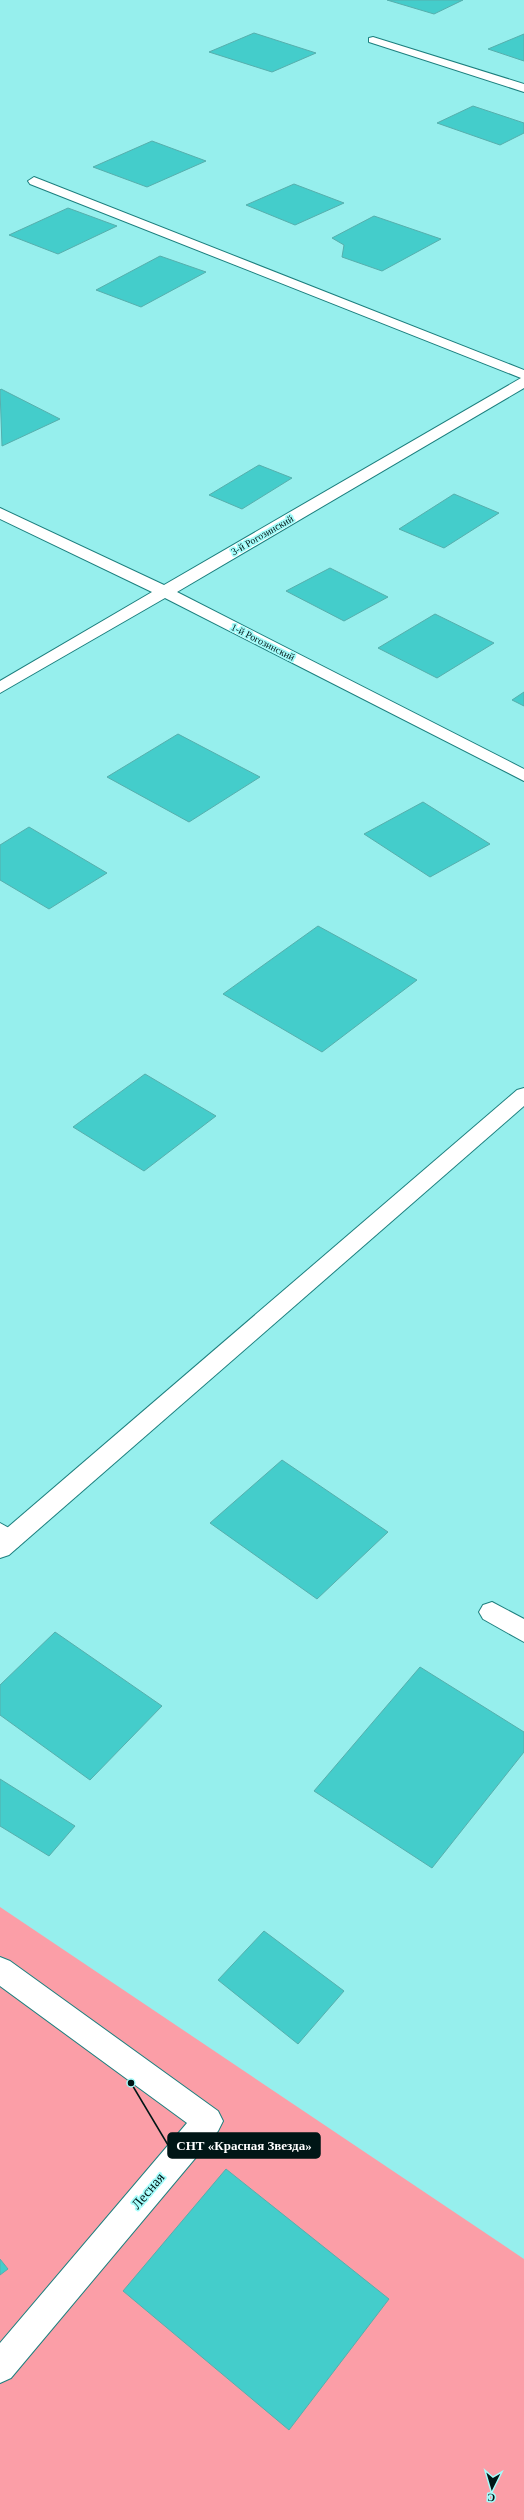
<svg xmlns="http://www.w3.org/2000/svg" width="524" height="2520" font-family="Georgia,serif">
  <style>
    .green { fill: #fb9ea7 }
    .building { fill: #44cdcb; stroke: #56afad }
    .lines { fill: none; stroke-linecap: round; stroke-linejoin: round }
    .service-casing { stroke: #1c7f7e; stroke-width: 2 }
    .minor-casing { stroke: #1c7f7e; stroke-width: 2 }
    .service { fill: #fff; fill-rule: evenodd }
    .minor { fill: #fff; fill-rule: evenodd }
    .labels { text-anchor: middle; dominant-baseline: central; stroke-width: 3.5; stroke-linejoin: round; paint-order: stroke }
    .far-street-label { font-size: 10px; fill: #001616; stroke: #a4fdfb }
    .near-street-label { font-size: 14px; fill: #001616; stroke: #a4fdfb }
    .leader { fill: none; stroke: #001616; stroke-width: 1.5 }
    .callout-dot { fill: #001616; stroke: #a4fdfb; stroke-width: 1.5 }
    .callout { fill: #001616; stroke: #001616; stroke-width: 1.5 }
    .callout-label { font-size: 13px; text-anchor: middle; font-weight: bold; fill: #fff }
  </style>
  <rect width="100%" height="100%" fill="#96efed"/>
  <polygon class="green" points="0,1907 524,2259 524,2520 0,2520"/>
  <g class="building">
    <polygon points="387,0 463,0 434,14"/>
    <polygon points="254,33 316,53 272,72 209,52"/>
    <polygon points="524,34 524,61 488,49"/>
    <polygon points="473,106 524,123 524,133 500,145 437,123"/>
    <polygon points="152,141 206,161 147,187 93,167"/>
    <polygon points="294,184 344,203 295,225 246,205"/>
    <polygon points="68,208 117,226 58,254 9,235"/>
    <polygon points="374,216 441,239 382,271 342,257 344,245 332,238"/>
    <polygon points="160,256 206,272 141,307 96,290"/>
    <polygon points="0,390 1,389 60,419 2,446"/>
    <polygon points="259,465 292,478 242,509 209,495"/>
    <polygon points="454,494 499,513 444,548 399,529"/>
    <polygon points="330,568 388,597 344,621 286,591"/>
    <polygon points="435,614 494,643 437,678 378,648"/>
    <polygon points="524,692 524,706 512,700"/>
    <polygon points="178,734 260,777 189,822 107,777"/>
    <polygon points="423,802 490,844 430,877 364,834"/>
    <polygon points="29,827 107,873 49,909 0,880 0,845"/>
    <polygon points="318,926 417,980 322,1052 223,994"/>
    <polygon points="145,1074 216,1116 144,1171 73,1127"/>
    <polygon points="282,1460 388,1532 317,1599 210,1523"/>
    <polygon points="55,1632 162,1706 90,1780 0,1715 0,1685"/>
    <polygon points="420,1667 524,1732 524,1752 432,1868 314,1791"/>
    <polygon points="0,1779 75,1826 49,1856 0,1826"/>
    <polygon points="264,1931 344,1991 298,2044 218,1980"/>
    <polygon points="226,2169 389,2299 289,2430 123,2291"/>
    <polygon points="0,2259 8,2269 0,2275"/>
  </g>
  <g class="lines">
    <g class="service-casing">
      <g id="service">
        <polygon points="373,37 524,84 524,92 369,42 369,38"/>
        <polygon points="34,177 524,370 524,388 177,592 524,769 524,781 165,598 0,693 0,681 152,592 0,519 0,508 164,585 521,378 30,184 28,181"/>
        <polygon points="524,1088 524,1106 9,1555 0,1558 0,1534 517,1090"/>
        <polygon points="492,1602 524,1619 524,1642 483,1619 479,1612 483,1605"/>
        <polygon points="0,1957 10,1961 218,2111 223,2121 218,2131 11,2378 0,2383 0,2343 187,2123 0,1986"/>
      </g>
    </g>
    <g class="minor-casing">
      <polygon id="minor" points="0,1523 18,1533 21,1540 18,1547 9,1550 0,1547"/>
    </g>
    <use href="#service" class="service"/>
    <use href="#minor" class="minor"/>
  </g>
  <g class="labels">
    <g class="far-street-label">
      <text transform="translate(262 535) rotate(-30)">3-й Рогозинский</text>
      <text transform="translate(263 642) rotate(27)">1-й Рогозинский</text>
    </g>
    <g class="near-street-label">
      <text transform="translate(148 2191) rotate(-50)">Лесная</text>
    </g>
  </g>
  <path class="leader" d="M131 2083L168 2145"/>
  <circle class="callout-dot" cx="131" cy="2083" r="4"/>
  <rect class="callout" x="168" y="2133" width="152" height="25" rx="4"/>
  <g class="callout-label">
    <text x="244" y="2150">СНТ «Красная Звезда»</text>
  </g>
  <g transform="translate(492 2488) rotate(185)" stroke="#a4fdfb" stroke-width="3" paint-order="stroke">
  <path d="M0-3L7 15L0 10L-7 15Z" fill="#001616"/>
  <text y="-6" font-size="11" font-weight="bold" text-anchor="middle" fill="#001616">С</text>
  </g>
</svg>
